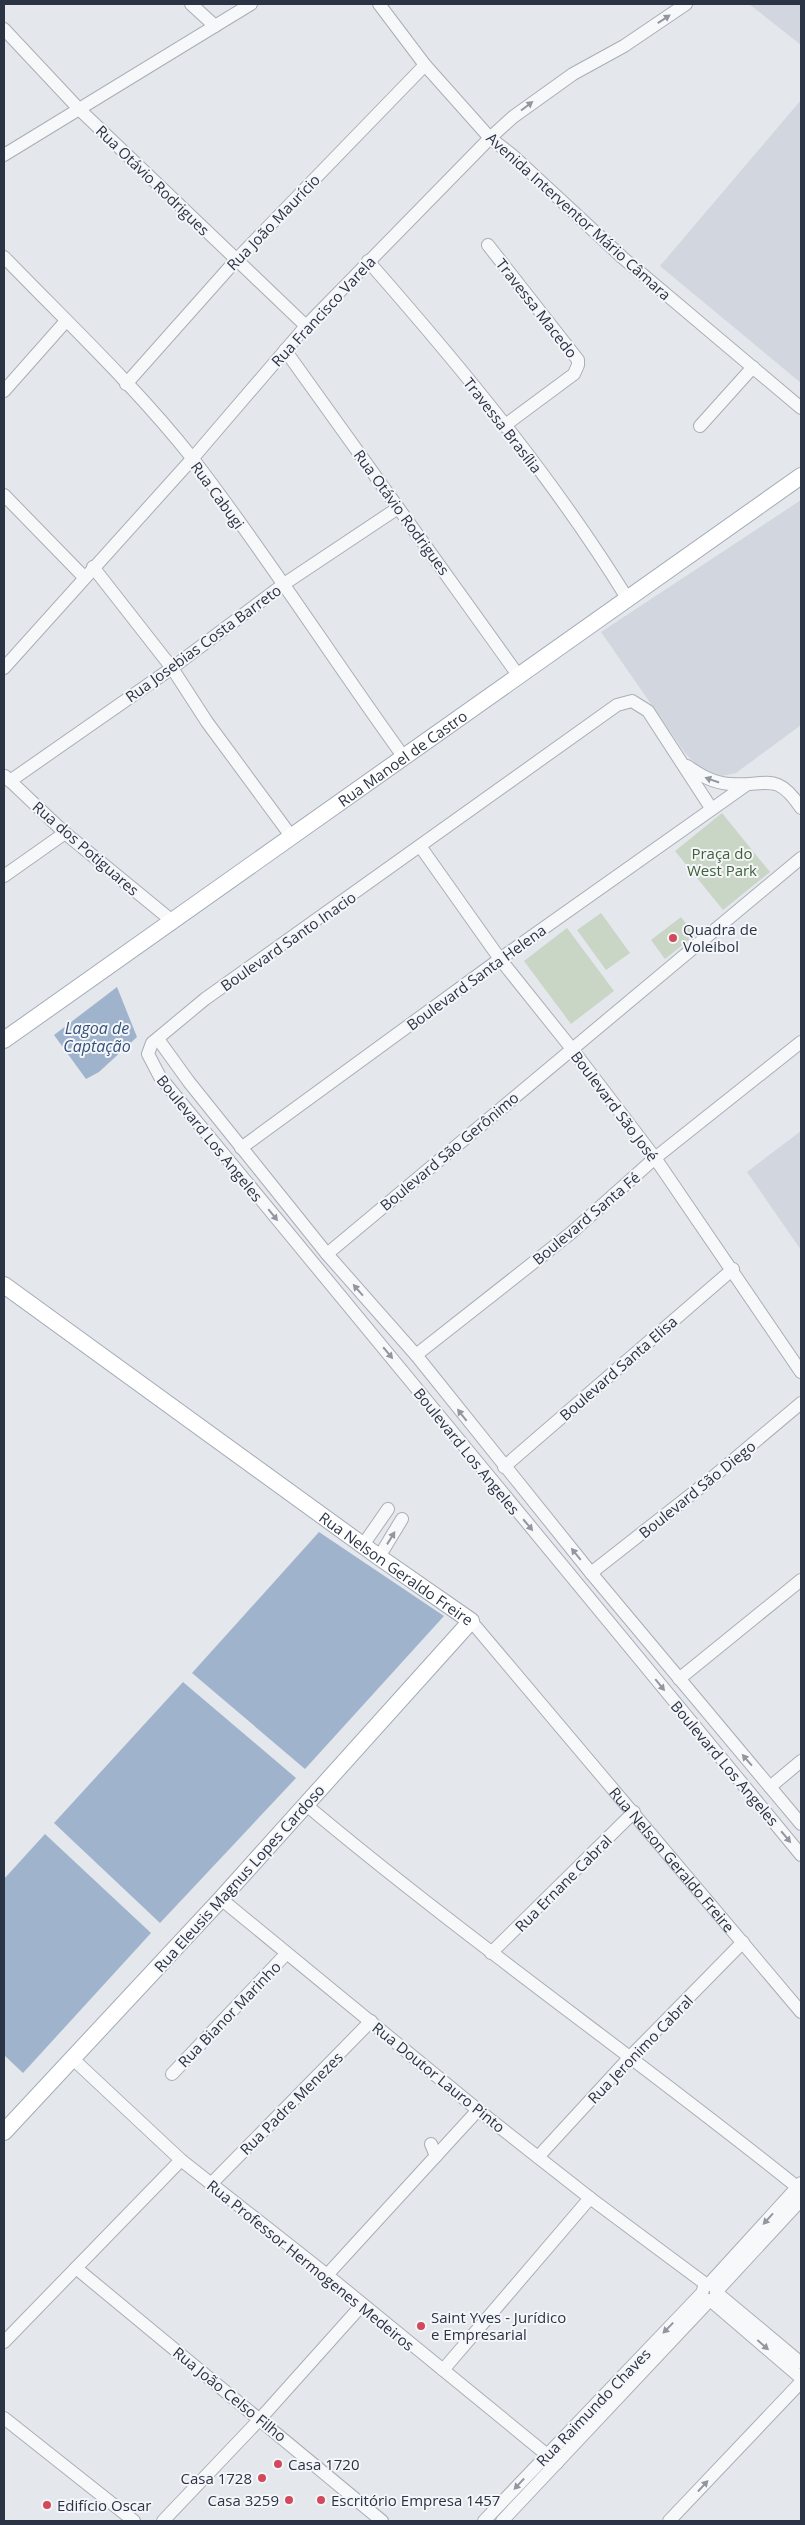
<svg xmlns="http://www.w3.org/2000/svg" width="805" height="2525" font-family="'Open Sans',sans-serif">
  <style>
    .built { fill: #d2d6de }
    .green { fill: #c9d6c5 }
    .water { fill: #9fb4cc }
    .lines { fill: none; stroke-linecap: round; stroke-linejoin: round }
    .minor-casing { stroke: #a9aeb7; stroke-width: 14 }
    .major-casing { stroke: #a3abb8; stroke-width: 18 }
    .minor { stroke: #f7f8fa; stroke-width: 12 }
    .major { stroke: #fff; stroke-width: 16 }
    .oneway { fill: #9196a0 }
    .poi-dot { fill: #d1495b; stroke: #f4f6f9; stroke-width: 2 }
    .labels { text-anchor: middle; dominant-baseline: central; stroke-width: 4; stroke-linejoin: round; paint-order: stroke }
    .street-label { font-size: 15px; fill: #2b3445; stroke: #f4f6f9 }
    .park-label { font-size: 15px; fill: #3f6138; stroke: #f4f6f9 }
    .poi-label { font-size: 15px; fill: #2b3445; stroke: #f4f6f9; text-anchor: start }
    .water-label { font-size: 16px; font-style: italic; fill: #34527a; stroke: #f4f6f9 }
  </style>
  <rect width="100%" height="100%" fill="#e4e7ec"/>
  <g class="built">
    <polygon points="749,4 801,4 801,45"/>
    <polygon points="801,100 801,383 660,266"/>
    <polygon points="801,500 801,725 736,773 717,777 698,767 685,753 601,632"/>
    <polygon points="801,1131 801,1250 747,1172"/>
  </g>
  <g class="green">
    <polygon points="722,813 770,872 723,910 675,851"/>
    <polygon points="601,913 630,953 606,970 577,930"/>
    <polygon points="681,917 695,935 665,959 651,940"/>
    <polygon points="567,928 614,991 571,1024 524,961"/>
  </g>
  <g class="water">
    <polygon points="117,987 137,1037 99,1072 86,1079 54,1035"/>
    <polygon points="319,1532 444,1616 305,1769 192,1673"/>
    <polygon points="183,1682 296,1778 160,1923 54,1823"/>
    <polygon points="45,1834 151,1933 23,2073 4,2055 4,1879"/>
  </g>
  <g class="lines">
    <g class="minor-casing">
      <g id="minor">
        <polyline points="191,4 215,26"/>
        <polyline points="379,4 425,65 490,138 512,155 623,258 801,408"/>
        <polyline points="4,29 79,109 306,326"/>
        <polyline points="4,155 251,4"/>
        <polyline points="488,245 578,360 578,365 574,374 504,426"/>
        <path d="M 4,257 C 68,323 136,387 193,459 C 267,555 332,658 403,756"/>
        <path d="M 368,261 C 461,367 553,478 627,598"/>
        <polyline points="285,350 518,675"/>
        <polyline points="126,384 237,259 425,65"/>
        <polyline points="4,391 66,321"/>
        <polyline points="700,426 753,367"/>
        <polyline points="4,495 84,577"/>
        <polyline points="93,567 172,668 207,722 291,836"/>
        <polyline points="4,668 192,459 306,326 490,138 513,117 573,74 624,46 686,4"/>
        <path d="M 687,766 C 700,775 713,783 730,784 C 766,787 776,770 801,808"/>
        <polyline points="5,776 65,833 171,920"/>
        <polyline points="10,781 172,668 284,584 398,508"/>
        <polyline points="711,808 648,711 632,701 617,705 205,999 152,1043 148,1054 160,1077 801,1855"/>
        <polyline points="420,846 500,959 572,1049 655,1158 801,1372"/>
        <polyline points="4,876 65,833"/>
        <polyline points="158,1039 189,1082 327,1254 416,1355 591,1573 801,1824"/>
        <polyline points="241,1148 500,959 746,785"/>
        <polyline points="327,1254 801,858"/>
        <polyline points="416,1355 571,1233 655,1158 801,1042"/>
        <polyline points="504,1467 733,1269"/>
        <polyline points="363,1545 388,1509"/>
        <polyline points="379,1557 402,1519"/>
        <polyline points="591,1573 707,1482 801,1403"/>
        <path id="s1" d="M 471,1621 L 801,2012"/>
        <polyline points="679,1679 801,1580"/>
        <polyline points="770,1787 801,1761"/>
        <path d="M 305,1804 C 466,1939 638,2059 801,2190"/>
        <polyline points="221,1899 478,2110 590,2198 707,2285"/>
        <polyline points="491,1953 634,1812"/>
        <polyline points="73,2059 181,2160 327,2275 557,2463"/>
        <polyline points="172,2074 286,1954"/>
        <polyline points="431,2144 436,2156"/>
        <polyline points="538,2157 629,2058 743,1942"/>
        <polyline points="211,2184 371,2021"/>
        <polyline points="76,2268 382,2521"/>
        <polyline points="327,2275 478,2110"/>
        <polyline points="716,2292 801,2200"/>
        <polyline points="716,2292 801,2363"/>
        <polyline points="710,2300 801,2378"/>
        <polyline points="4,2342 181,2160"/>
        <polyline points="443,2370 590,2198"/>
        <polyline points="4,2418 134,2521"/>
        <polyline points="163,2521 260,2419 362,2305"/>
        <polyline points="484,2521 702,2293 704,2287 708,2285 801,2183"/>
        <polyline points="502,2521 710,2300"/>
        <polyline points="669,2521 801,2382"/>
      </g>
    </g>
    <g class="major-casing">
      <g id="major">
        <path id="s2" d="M 4,1040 L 801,476"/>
        <path id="s3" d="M 4,1285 L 379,1557 L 471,1621 L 221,1899 L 4,2132"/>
      </g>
    </g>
    <use href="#minor" class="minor"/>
    <use href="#major" class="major"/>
  </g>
  <defs><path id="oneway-solid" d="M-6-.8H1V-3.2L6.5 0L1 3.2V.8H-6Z" transform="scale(1.25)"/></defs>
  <g class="oneway">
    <use href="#oneway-solid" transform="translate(664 19) rotate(-33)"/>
    <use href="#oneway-solid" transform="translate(527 106) rotate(-37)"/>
    <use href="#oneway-solid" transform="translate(712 780) rotate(-161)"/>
    <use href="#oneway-solid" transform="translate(273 1215) rotate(51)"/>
    <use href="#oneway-solid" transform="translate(358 1290) rotate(-131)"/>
    <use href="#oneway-solid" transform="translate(388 1353) rotate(50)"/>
    <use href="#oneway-solid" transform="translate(462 1415) rotate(-128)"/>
    <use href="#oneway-solid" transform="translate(528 1525) rotate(50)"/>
    <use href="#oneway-solid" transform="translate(391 1538) rotate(-58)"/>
    <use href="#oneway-solid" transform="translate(576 1554) rotate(-129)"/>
    <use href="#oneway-solid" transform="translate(660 1685) rotate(51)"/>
    <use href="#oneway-solid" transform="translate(747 1760) rotate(-131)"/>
    <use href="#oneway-solid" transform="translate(786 1837) rotate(50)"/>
    <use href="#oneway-solid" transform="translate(768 2219) rotate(132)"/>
    <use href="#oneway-solid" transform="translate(668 2328) rotate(134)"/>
    <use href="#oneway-solid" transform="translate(763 2345) rotate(41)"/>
    <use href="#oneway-solid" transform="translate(519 2484) rotate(133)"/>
    <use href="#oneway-solid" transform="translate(703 2486) rotate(-47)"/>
  </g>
  <g class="poi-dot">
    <circle cx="673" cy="938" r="5"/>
    <circle cx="421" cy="2326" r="5"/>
    <circle cx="278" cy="2464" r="5"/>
    <circle cx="262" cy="2478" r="5"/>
    <circle cx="289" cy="2500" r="5"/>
    <circle cx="321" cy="2500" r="5"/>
    <circle cx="47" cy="2505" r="5"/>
  </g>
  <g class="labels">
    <g class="street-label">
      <text transform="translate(153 180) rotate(44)">Rua Otávio Rodrigues</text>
      <text transform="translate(579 216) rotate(42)">Avenida Interventor Mário Câmara</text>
      <text transform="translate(273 222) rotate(-46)">Rua João Maurício</text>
      <text transform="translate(537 308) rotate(52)">Travessa Macedo</text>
      <text transform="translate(323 311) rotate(-47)">Rua Francisco Varela</text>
      <text transform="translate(503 425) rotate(52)">Travessa Brasília</text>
      <text transform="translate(218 495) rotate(54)">Rua Cabugi</text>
      <text transform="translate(402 512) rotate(54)">Rua Otávio Rodrigues</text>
      <text transform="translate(203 643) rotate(-36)">Rua Josebias Costa Barreto</text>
      <text stroke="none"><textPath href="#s2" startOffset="488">Rua Manoel de Castro</textPath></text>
      <text transform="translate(86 848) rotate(41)">Rua dos Potiguares</text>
      <text transform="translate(288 941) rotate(-35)">Boulevard Santo Inacio</text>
      <text transform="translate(476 977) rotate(-36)">Boulevard Santa Helena</text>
      <text transform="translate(615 1106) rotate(53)">Boulevard São José</text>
      <text transform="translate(210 1138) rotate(51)">Boulevard Los Angeles</text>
      <text transform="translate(449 1151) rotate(-40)">Boulevard São Gerônimo</text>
      <text transform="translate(586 1218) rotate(-40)">Boulevard Santa Fé</text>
      <text transform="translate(618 1368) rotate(-41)">Boulevard Santa Elisa</text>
      <text transform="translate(467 1451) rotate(51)">Boulevard Los Angeles</text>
      <text transform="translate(697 1489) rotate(-39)">Boulevard São Diego</text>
      <text stroke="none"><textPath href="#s3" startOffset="484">Rua Nelson Geraldo Freire</textPath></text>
      <text transform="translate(725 1763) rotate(50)">Boulevard Los Angeles</text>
      <text stroke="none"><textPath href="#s1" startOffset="312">Rua Nelson Geraldo Freire</textPath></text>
      <text transform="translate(239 1878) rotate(-48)">Rua Eleusis Magnus Lopes Cardoso</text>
      <text transform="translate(563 1883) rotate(-45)">Rua Ernane Cabral</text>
      <text transform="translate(229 2014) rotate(-46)">Rua Bianor Marinho</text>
      <text transform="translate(640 2049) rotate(-46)">Rua Jeronimo Cabral</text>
      <text transform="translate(439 2077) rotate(39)">Rua Doutor Lauro Pinto</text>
      <text transform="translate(291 2103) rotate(-45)">Rua Padre Menezes</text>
      <text transform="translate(311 2265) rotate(39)">Rua Professor Hermogenes Medeiros</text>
      <text transform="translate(230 2394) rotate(39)">Rua João Celso Filho</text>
      <text transform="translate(593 2407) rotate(-46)">Rua Raimundo Chaves</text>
    </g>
    <g class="park-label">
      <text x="722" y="853">Praça do<tspan x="722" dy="17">West Park</tspan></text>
    </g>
    <g class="poi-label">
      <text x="683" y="929">Quadra de<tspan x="683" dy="17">Voleibol</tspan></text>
      <text x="431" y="2317">Saint Yves - Jurídico<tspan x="431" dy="17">e Empresarial</tspan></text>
      <text x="288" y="2464">Casa 1720</text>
      <text x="252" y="2478" text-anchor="end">Casa 1728</text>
      <text x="279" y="2500" text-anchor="end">Casa 3259</text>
      <text x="331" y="2500">Escritório Empresa 1457</text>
      <text x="57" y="2505">Edifício Oscar</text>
    </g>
    <g class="water-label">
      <text x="97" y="1028">Lagoa de<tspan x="97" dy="18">Captação</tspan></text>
    </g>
  </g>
  <rect width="805" height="2525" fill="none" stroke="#2b3445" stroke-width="10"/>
</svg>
